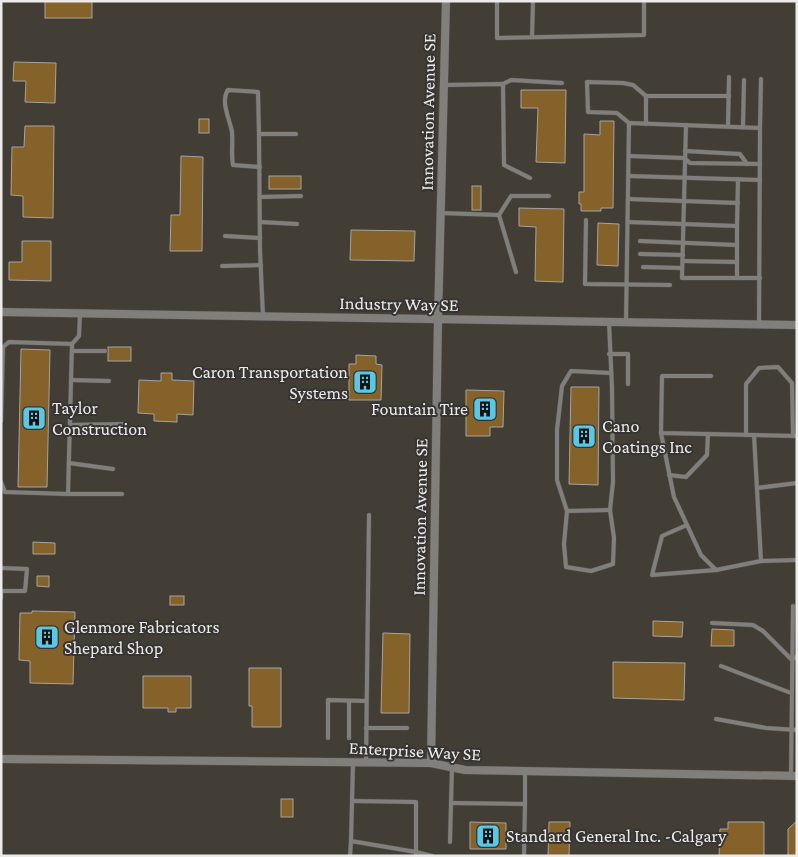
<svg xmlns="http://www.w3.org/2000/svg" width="798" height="857" font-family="'Crimson Pro',serif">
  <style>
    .built { fill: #423d35 }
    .building { fill: #84622a; stroke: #a6a4a1 }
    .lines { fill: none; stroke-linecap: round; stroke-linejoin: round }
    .lane-casing { stroke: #545351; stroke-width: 5 }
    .street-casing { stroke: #545351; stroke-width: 9 }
    .lane { stroke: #817f7c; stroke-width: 4 }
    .street { stroke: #817f7c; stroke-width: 8 }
    .labels { text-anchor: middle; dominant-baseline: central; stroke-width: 4; stroke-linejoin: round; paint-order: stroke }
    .street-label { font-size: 18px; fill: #ecebe9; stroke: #363533 }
    .poi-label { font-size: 18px; fill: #ecebe9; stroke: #363533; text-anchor: start }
  </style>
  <rect width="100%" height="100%" fill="#363533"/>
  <rect class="built" x="1" y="1" width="796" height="855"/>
  <g class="building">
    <rect x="45" y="1" width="47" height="17"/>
    <polygon points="14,62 56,63 55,103 25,102 26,81 13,81"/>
    <polygon points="521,90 566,90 565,163 536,162 538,108 521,108"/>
    <rect x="199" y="119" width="10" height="14"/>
    <polygon points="600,121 614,121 613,208 601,208 601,211 581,211 581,204 579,204 579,192 584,192 584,134 600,135"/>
    <polygon points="25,126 54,126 53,218 23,217 23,196 11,195 12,147 24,147"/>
    <polygon points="181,156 203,157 202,251 170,251 171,215 180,215"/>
    <rect x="269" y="176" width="32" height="13"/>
    <rect x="472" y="186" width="9" height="24"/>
    <polygon points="519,208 564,209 563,282 535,281 536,227 519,226"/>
    <polygon points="598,223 619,224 618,266 597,265"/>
    <polygon points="351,230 415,231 414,261 350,260"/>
    <polygon points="22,241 51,241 51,281 9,280 9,262 22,262"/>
    <rect x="108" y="347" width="23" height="14"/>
    <polygon points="21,349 50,350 47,487 18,487"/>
    <polygon points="356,355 376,356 376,364 382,365 381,400 349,400 349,364 356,364"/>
    <polygon points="161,373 172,373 172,380 194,381 193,415 177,414 177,422 154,421 154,414 138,413 139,380 161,381"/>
    <polygon points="571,387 599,387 598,485 569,484"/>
    <polygon points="466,390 504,391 503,427 490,427 490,436 466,436"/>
    <polygon points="33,542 55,543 55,554 33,554"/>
    <polygon points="37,576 49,576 49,587 37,586"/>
    <rect x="170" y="596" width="14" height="9"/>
    <polygon points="32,611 75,612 73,684 30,683 30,661 19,660 20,613 32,613"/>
    <polygon points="653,621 683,622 682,637 653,636"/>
    <polygon points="712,629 734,630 734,646 711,646"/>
    <polygon points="383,633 410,634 409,713 381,713"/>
    <polygon points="613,662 685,663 684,700 613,698"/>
    <polygon points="249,668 281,668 281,727 252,727 252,706 249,706"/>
    <polygon points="143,676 191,676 191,708 176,708 176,712 168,712 168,708 143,708"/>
    <rect x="281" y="799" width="12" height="18"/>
    <polygon points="797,821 797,856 788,856 788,829"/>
    <polygon points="470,822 506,823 506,849 470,849"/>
    <polygon points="549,822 570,822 569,856 548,856"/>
    <polygon points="728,822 764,822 764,856 719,856 720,829 728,829"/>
  </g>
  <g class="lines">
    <g class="lane-casing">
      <g id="lane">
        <polyline points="497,1 497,38 644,35 644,1"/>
        <polyline points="532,37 533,1"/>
        <polyline points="503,84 511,80 562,83"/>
        <polyline points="443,85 503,84 504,165 530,178"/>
        <polyline points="629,123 617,113 588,112 587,82 623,83 633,85 646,96"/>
        <polyline points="646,124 646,96 729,96"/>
        <polyline points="686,125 682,278 760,278"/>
        <polyline points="728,126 729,77"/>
        <polyline points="743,127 744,80"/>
        <polyline points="760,128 761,79"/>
        <path d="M 259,134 L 258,92 L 228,90 C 220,101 230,120 232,132 C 233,143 231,154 233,165 L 260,167"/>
        <polyline points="685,151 740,154 747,164"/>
        <polyline points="629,156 684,158 690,163 760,164"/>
        <polyline points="629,176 760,180"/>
        <polyline points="260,197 301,196"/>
        <polyline points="628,199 738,203"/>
        <polyline points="440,213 499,215 511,196 549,196"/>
        <polyline points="499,215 516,272"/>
        <polyline points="586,220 585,284 670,285"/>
        <polyline points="260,222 297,224"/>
        <polyline points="628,222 737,226 737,278"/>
        <polyline points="737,226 738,179"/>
        <polyline points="225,236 260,238"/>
        <polyline points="640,241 737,245"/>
        <polyline points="640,254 683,255"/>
        <polyline points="683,261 737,262"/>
        <polyline points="222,266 261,265"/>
        <polyline points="643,267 682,268"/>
        <polyline points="263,316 260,251 259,134 296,134"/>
        <polyline points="609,322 612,388 613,482 610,510 614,538 613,564 591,571 566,567 564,544 567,511 557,480 557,430 562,386 571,371 611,373"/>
        <polyline points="626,322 629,123 760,128 759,325"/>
        <polyline points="72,344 79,336 80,314"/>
        <polyline points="72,351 105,351"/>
        <polyline points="609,354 628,354 628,384"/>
        <polyline points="711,376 662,376 661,433 797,436"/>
        <polyline points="71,380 109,381"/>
        <polyline points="1,421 3,347 9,342 72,344 68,494 5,492 1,482"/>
        <polyline points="70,425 125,424"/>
        <polyline points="661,433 674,497 701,555 716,570 761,561 754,435"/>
        <polyline points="746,435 746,384 759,368 778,367 792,383 793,436"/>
        <polyline points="69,463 113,469"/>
        <polyline points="669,475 686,477 707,455 708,434"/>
        <polyline points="757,488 797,483"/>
        <polyline points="68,494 122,494"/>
        <polyline points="567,511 610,510"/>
        <polyline points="687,525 662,536 652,575 716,570"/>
        <polyline points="761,561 797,560"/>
        <polyline points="1,568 27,569 25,591 1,591"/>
        <polyline points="1,598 1,591"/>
        <polyline points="712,623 753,625 763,631 792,660 797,656"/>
        <polyline points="721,666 791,693"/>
        <polyline points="716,719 766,728 797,730"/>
        <polyline points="366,728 407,728"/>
        <polyline points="328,738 328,700 366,701"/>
        <polyline points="349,738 349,701"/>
        <polyline points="366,762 369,515"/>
        <polyline points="353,763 351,841 416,852 416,856"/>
        <polyline points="791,776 793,606"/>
        <polyline points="352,801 416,802 416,852 432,856"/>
        <polyline points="451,803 525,804 524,856"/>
        <polyline points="525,804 525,771"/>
        <polyline points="450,842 452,767"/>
        <polyline points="350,856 351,841"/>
      </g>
    </g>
    <g class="street-casing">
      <g id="street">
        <polyline points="1,312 797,325"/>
        <polyline points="1,759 431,763 465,770 797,776"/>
        <polyline points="431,763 438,319 446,1"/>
      </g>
    </g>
    <use href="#lane" class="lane"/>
    <use href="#street" class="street"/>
  </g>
  <defs>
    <g id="building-square" transform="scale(1.25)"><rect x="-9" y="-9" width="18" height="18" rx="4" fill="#59c8e4" stroke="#363533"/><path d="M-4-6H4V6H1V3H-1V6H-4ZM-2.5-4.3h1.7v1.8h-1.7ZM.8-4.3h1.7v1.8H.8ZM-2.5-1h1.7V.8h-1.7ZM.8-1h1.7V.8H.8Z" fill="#111"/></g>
  </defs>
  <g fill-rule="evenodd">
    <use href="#building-square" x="365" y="382"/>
    <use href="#building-square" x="485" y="409"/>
    <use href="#building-square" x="34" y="418"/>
    <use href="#building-square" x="584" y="436"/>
    <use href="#building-square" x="47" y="637"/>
    <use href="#building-square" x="488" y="836"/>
  </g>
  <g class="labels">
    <g class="street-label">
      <text transform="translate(428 112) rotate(-89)">Innovation Avenue SE</text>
      <text transform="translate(399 304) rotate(1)">Industry Way SE</text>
      <text transform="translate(420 517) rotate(-89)">Innovation Avenue SE</text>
      <text transform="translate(415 751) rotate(3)">Enterprise Way SE</text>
    </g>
    <g class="poi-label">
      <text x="348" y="372" text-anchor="end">Caron Transportation<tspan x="348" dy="21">Systems</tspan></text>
      <text x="52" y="408">Taylor<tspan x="52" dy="21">Construction</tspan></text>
      <text x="468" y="409" text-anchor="end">Fountain Tire</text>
      <text x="602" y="426">Cano<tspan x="602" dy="21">Coatings Inc</tspan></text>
      <text x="64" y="627">Glenmore Fabricators<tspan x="64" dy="21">Shepard Shop</tspan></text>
      <text x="506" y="836">Standard General Inc. -Calgary</text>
    </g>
  </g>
  <rect width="798" height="857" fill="none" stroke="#ecebe9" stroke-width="5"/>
</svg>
